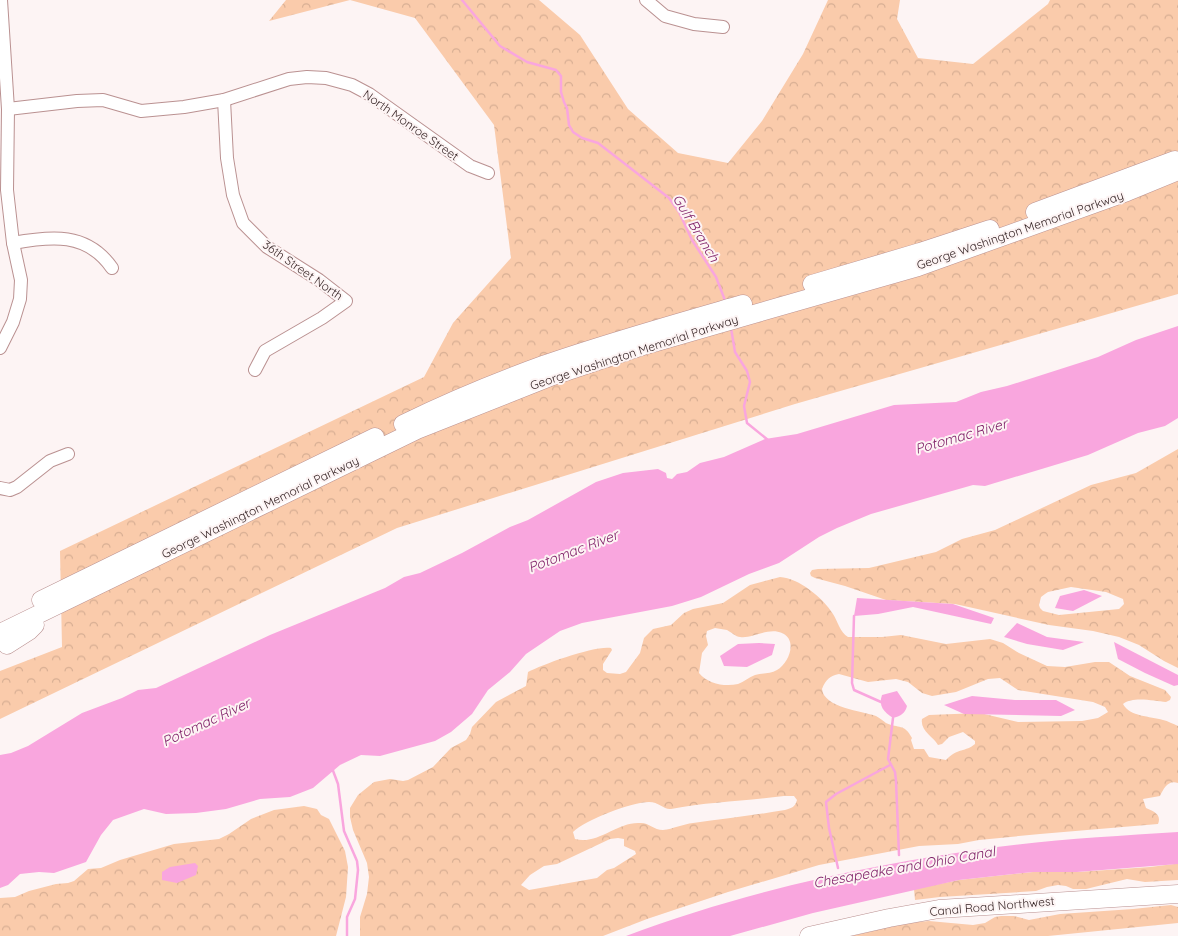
<svg xmlns="http://www.w3.org/2000/svg" width="1178" height="936" font-family="Quicksand,sans-serif">
  <style>
    .forest { fill: url(#forest-crowns); fill-rule: evenodd }
    .water { fill: #f9a6de }
    .lines { fill: none; stroke-linecap: round; stroke-linejoin: round }
    .stream { stroke: #f9a6de; stroke-width: 2.5 }
    .minor-casing { stroke: #ba9191; stroke-width: 14 }
    .highway-casing { stroke: #ba9191; stroke-width: 19 }
    .minor { stroke: #fff; stroke-width: 12 }
    .highway { stroke: #fff; stroke-width: 18 }
    .labels { text-anchor: middle; dominant-baseline: central; stroke-width: 4; stroke-linejoin: round; paint-order: stroke }
    .street-label { font-size: 12px; fill: #362526; stroke: #fdf4f4 }
    .water-label { font-size: 14px; font-style: italic; fill: #81236a; stroke: #fdf4f4 }
  </style>
  <defs>
    <pattern id="forest-crowns" width="20" height="18" patternUnits="userSpaceOnUse" patternTransform="scale(1.25)"><rect width="20" height="18" fill="#facbab"/><path d="M2 6a3 3 0 1 1 6 0M12 15a3 3 0 1 1 6 0" fill="none" stroke="#d7ae93"/></pattern>
  </defs>
  <rect width="100%" height="100%" fill="#fdf4f4"/>
  <g class="forest">
    <polygon points="286,0 539,0 580,35 628,109 678,153 728,163 762,121 803,54 828,0 900,0 897,19 918,58 973,64 1048,4 1050,0 1178,0 1178,294 795,404 397,528 0,719 0,671 62,647 60,551 424,377 453,323 511,258 494,125 415,18 350,0 269,21"/>
    <path d="M 1178,449 L 1178,668 L 1164,661 L 1139,645 L 1119,637 L 1093,631 L 1049,625 L 955,604 L 886,600 L 845,586 L 815,578 L 811,576 L 810,573 L 812,570 L 818,569 L 869,568 L 936,552 L 962,539 L 995,530 L 1091,485 L 1136,473 ZM 1071,587 L 1106,592 L 1123,599 L 1124,604 L 1119,609 L 1059,615 L 1043,611 L 1040,608 L 1039,605 L 1041,597 L 1045,594 L 1048,592 Z"/>
    <path d="M 780,577 C 799,578 823,598 833,614 C 838,622 840,632 848,637 L 882,637 L 901,635 L 946,644 L 990,639 L 1003,643 L 1019,653 L 1047,666 L 1065,667 L 1095,662 L 1109,662 L 1130,676 L 1165,690 L 1171,697 L 1170,700 L 1166,702 C 1154,701 1133,696 1123,704 C 1130,717 1150,716 1163,720 C 1168,721 1173,724 1178,726 L 1178,783 C 1168,780 1164,788 1160,796 L 1143,799 L 1146,808 C 1153,811 1162,814 1158,824 L 1040,834 L 979,840 L 958,844 L 919,846 L 819,865 L 728,892 L 647,919 L 603,936 L 360,936 L 360,917 L 367,894 L 369,877 L 367,863 L 353,830 L 350,817 L 350,808 L 358,795 L 374,782 L 390,779 L 403,781 L 408,780 L 433,767 L 451,748 L 466,740 L 470,734 L 472,727 L 496,702 L 526,686 L 528,672 C 543,664 596,645 611,648 L 612,650 L 603,664 L 603,670 L 607,673 L 620,674 L 626,672 L 640,653 L 644,638 L 653,629 L 671,625 L 684,613 L 693,609 L 723,603 L 750,585 ZM 715,628 C 719,629 723,629 727,630 C 731,632 736,637 740,637 C 752,639 768,627 782,633 C 798,640 789,663 777,670 C 770,674 762,673 755,675 C 749,677 744,682 738,684 C 725,687 708,684 699,673 L 702,653 L 708,645 L 706,636 L 707,631 ZM 839,674 L 868,682 L 896,679 L 908,682 L 922,693 L 932,696 L 956,692 L 988,679 L 1000,678 L 1018,690 L 1093,702 L 1105,707 L 1108,712 L 1098,718 L 1082,721 L 1018,722 L 980,713 L 929,715 L 922,719 C 920,731 933,736 938,745 L 942,744 L 949,737 L 963,732 L 975,741 L 975,744 C 966,752 957,748 946,760 L 929,757 L 924,749 L 914,749 L 911,740 L 912,738 C 904,723 899,729 886,723 C 883,721 880,718 876,716 C 862,711 824,708 822,689 C 826,679 830,676 839,674 ZM 784,796 L 794,796 L 797,800 C 795,807 792,808 785,810 C 755,815 724,819 693,823 C 683,824 673,829 663,830 C 654,830 649,823 641,823 C 617,821 599,845 575,839 L 573,832 C 585,820 632,802 649,802 C 659,802 664,810 671,809 C 708,802 746,801 784,796 ZM 618,838 L 624,839 L 624,846 L 635,851 L 636,854 L 614,868 L 607,870 L 597,878 L 529,890 L 521,885 L 530,875 L 544,866 L 557,864 L 610,839 Z"/>
    <polygon points="304,806 317,809 321,815 329,819 345,851 348,867 346,897 336,936 0,936 0,898 15,897 29,891 56,884 68,883 74,881 88,869 101,868 120,860 174,844 219,839 229,834 251,819 274,810"/>
    <polygon points="1174,864 1178,864 1178,880 1145,882 1127,879 1086,889 1073,889 1066,886 1058,885 1047,887 1036,891 940,897 915,900 914,889 959,880 1033,872 1078,872 1150,867"/>
    <polygon points="1171,905 1178,907 1178,923 1048,936 851,936 907,923 929,921 973,925 985,923 995,917 1001,916 1014,916 1029,920 1060,914 1133,909"/>
  </g>
  <g class="water">
    <polygon points="1178,326 1178,418 1165,426 1138,433 1088,455 985,486 973,485 871,514 837,528 819,537 779,563 749,574 701,597 672,606 582,623 560,631 526,654 510,672 488,690 472,714 451,732 435,741 380,756 361,755 340,765 313,788 290,797 260,799 226,809 196,813 166,814 144,809 113,820 101,835 86,862 54,873 39,872 20,874 8,885 0,888 0,755 11,753 28,746 82,713 122,698 138,690 156,688 270,635 385,588 404,577 420,573 462,553 510,527 528,520 596,482 623,473 658,469 666,473 667,478 672,479 677,474 687,472 700,463 724,457 765,439 797,434 894,405 956,402 981,392 1007,386 1098,357 1136,340"/>
    <polygon points="1084,590 1102,596 1073,611 1055,608 1060,596"/>
    <polygon points="857,598 953,604 994,618 991,624 913,607 878,614 854,616"/>
    <polygon points="1017,623 1047,637 1084,642 1063,650 1027,644 1004,637"/>
    <polygon points="1114,642 1178,675 1178,685 1174,686 1145,673 1118,659"/>
    <polygon points="759,643 775,644 772,655 747,667 724,666 720,656 738,644"/>
    <path d="M 897,691 L 907,706 C 905,714 900,716 893,718 C 884,712 878,706 882,695 Z"/>
    <polygon points="972,696 1015,700 1056,700 1075,710 1061,716 964,714 944,705"/>
    <path d="M 1178,832 L 1178,864 L 1077,872 L 1033,872 L 959,880 L 813,913 L 730,936 L 626,936 C 745,891 871,864 997,847 C 1057,839 1118,836 1178,832 Z"/>
    <polygon points="195,863 198,866 196,875 177,883 162,880 162,872 170,867"/>
  </g>
  <g class="lines">
    <g class="stream">
      <polyline points="462,0 500,46 527,62 556,70 561,76 561,92 564,102 567,108 569,125 573,132 582,138 598,143 669,198 679,212 692,240 716,277 726,303"/>
      <polyline points="731,328 735,352 747,371 750,382 744,406 747,423 768,440"/>
      <polyline points="854,616 852,683 854,690 881,702"/>
      <polyline points="893,718 888,759 895,772 896,781 899,855"/>
      <polyline points="332,768 338,784 344,831 357,861 358,870 355,899 347,917 347,936"/>
      <polyline points="838,868 829,828 826,802 836,794 890,765"/>
    </g>
    <g class="minor-casing">
      <g id="minor">
        <polyline points="646,0 665,16 694,24 723,27"/>
        <polyline points="224,100 227,158 233,195 243,223 267,247 319,280 346,301 322,318 265,351 255,370"/>
        <polyline points="8,109 77,101 103,100 141,111 184,107 224,100 289,79 307,77 326,78 352,85 369,94 470,166 488,173"/>
        <path d="M 13,243 C 51,236 87,232 112,268"/>
        <polyline points="0,348 13,322 20,299 21,280 13,243 7,190 8,109 1,0"/>
        <polyline points="0,488 10,490 17,487 50,461 68,454"/>
      </g>
    </g>
    <g class="highway-casing">
      <g id="highway">
        <polyline points="1035,212 1175,160"/>
        <polyline points="812,284 920,252 990,229"/>
        <path d="M 403,424 C 448,402 496,382 543,365 C 609,342 677,323 743,304"/>
        <polyline points="41,600 375,437"/>
        <polyline points="0,633 417,430 553,376 646,345 918,267 1127,192 1178,171"/>
        <polyline points="7,645 29,631 35,625"/>
        <polyline points="809,936 889,918 939,909 1178,894"/>
      </g>
    </g>
    <use href="#minor" class="minor"/>
    <use href="#highway" class="highway"/>
  </g>
  <g class="labels">
    <g class="street-label">
      <text transform="translate(411 125) rotate(35)">North Monroe Street</text>
      <text transform="translate(1020 230) rotate(-19)">George Washington Memorial Parkway</text>
      <text transform="translate(303 270) rotate(35)">36th Street North</text>
      <text transform="translate(634 352) rotate(-18)">George Washington Memorial Parkway</text>
      <text transform="translate(260 507) rotate(-26)">George Washington Memorial Parkway</text>
      <text transform="translate(992 906) rotate(-5)">Canal Road Northwest</text>
    </g>
    <g class="water-label">
      <text transform="translate(696 228) rotate(59)">Gulf Branch</text>
      <text transform="translate(961 436) rotate(-16)">Potomac River</text>
      <text transform="translate(573 551) rotate(-21)">Potomac River</text>
      <text transform="translate(206 722) rotate(-25)">Potomac River</text>
      <text transform="translate(904 867) rotate(-10)">Chesapeake and Ohio Canal</text>
    </g>
  </g>
</svg>
